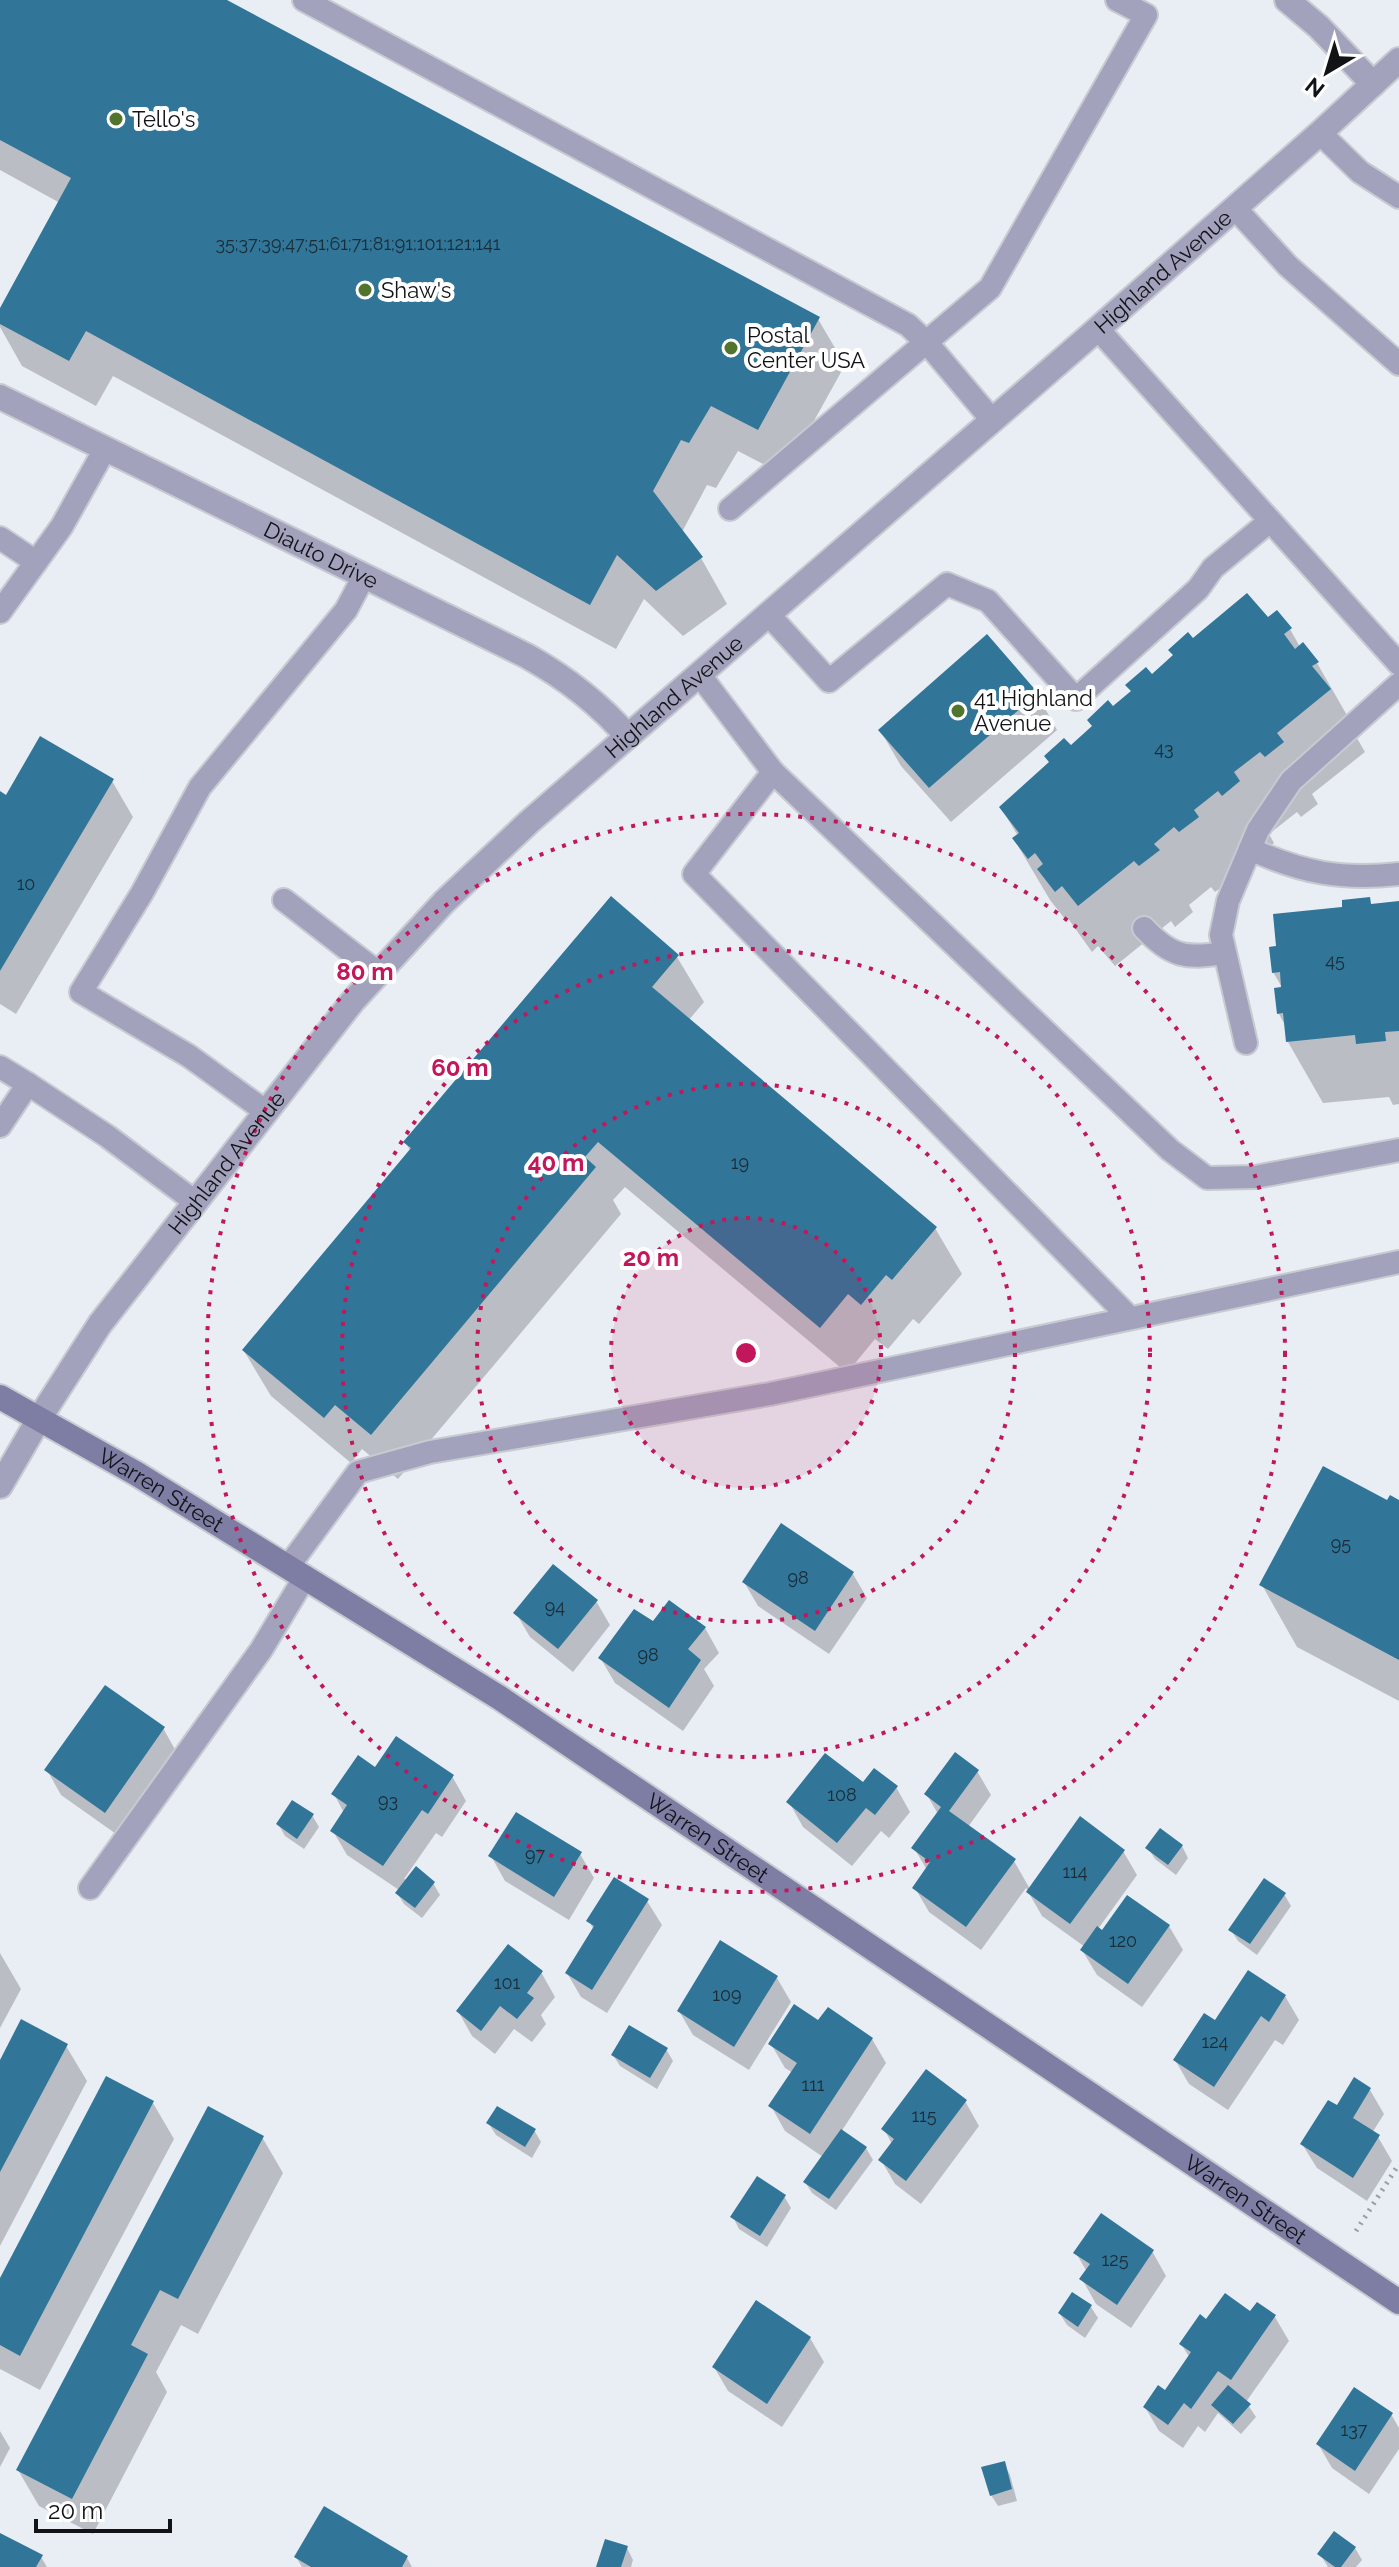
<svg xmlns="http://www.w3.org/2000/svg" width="1399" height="2567" font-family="Raleway,sans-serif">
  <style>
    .shadow { fill: #0003 }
    .building { fill: #317598 }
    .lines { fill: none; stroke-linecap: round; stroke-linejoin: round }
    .service-casing { stroke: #c7cbd1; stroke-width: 26 }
    .minor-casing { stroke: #c7cbd1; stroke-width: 28 }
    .tertiary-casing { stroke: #c7cbd1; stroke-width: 28 }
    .secondary-casing { stroke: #c7cbd1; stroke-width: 28 }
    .path { stroke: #9b9fa4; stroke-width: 5; stroke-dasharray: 2 6; stroke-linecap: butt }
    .service { stroke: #a2a2bd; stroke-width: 22 }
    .minor { stroke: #a2a2bd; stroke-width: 24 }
    .tertiary { stroke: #a2a2bd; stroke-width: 24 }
    .secondary { stroke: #7e7da4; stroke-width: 24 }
    .ring { fill: none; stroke: #c2185b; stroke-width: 4; stroke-dasharray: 4 8 }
    .poi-dot { fill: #52752e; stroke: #fff; stroke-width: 3 }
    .labels { text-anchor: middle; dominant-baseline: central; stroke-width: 8; stroke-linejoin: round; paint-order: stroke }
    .number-label { font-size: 18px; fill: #1a2c36 }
    .poi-label { font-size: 22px; fill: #121316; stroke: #fff; text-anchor: start }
    .street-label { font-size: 22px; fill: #121316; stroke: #fff }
    .centre { fill: #c2185b; stroke: #fff; stroke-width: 4 }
    .ring-label { font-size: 24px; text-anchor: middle; font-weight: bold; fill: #c2185b; stroke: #fff; stroke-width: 8; stroke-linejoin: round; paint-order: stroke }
  </style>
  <rect width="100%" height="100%" fill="#e9eef5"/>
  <g class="shadow">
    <polygon points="0,0 222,0 818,319 845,365 784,475 738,451 716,488 707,485 682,532 701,558 727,604 683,636 644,599 616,649 113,376 96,406 22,366 0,327 0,312 60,203 0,170"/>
    <polygon points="1268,620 1290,629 1300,647 1317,663 1352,724 1350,726 1365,752 1312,794 1318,804 1301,817 1297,812 1269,834 1274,843 1258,856 1254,851 1228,871 1233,879 1215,892 1211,887 1189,905 1193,912 1175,927 1171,921 1115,966 1098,946 1092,952 1067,917 1065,919 1050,900 1014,839 1018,836 1001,808 1132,693 1128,685 1152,677 1193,640"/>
    <polygon points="987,637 1037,694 1057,730 951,822 901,766 880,730"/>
    <polygon points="112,781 133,817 16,1014 0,1004 0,794 6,797"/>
    <polygon points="1369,899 1372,906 1399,903 1399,1104 1393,1105 1389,1097 1323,1103 1288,1042 1286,1027 1279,1014 1283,989 1273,972 1344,909"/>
    <polygon points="677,957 704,1002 688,1021 935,1228 962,1274 919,1324 913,1319 888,1349 875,1339 847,1373 625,1187 613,1200 621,1214 398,1479 362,1449 351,1463 271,1396 244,1351 411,1152 405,1142"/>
    <polygon points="1399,1502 1399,1701 1297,1647 1262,1585 1388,1503"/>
    <polygon points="853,1574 867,1598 829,1654 758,1606 744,1582"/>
    <polygon points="596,1601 610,1625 573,1672 530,1637 516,1613"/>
    <polygon points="653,1624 705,1628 719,1653 704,1669 714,1686 683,1731 615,1683 601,1659"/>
    <polygon points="163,1728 177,1753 119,1836 61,1795 47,1770"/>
    <polygon points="376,1770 452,1776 466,1801 442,1837 436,1833 404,1879 433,1883 440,1895 422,1918 404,1904 397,1893 399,1890 347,1855 333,1831 344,1813 334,1794"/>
    <polygon points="977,1771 991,1795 968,1827 1014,1861 1030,1889 1123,1851 1137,1875 1098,1929 1103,1933 1169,1926 1183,1950 1142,2007 1097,1975 1082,1950 1085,1947 1042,1916 1026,1888 981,1950 929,1912 915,1888 927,1870 914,1848 938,1814 927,1795"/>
    <polygon points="863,1785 896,1787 910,1812 889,1838 881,1831 852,1866 803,1827 789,1802"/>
    <polygon points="312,1815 319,1827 304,1849 285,1836 278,1824"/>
    <polygon points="1182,1846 1188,1858 1176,1875 1155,1859 1148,1848"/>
    <polygon points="580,1854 594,1878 569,1920 505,1881 491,1856"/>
    <polygon points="1284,1894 1291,1906 1257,1955 1238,1941 1231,1930"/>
    <polygon points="647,1901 662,1925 607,2013 581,1997 567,1973 594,1930 589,1921"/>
    <polygon points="0,1953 21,1989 0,2028"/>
    <polygon points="541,1972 555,1997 541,2015 546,2024 532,2042 514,2029 495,2054 472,2036 458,2011"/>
    <polygon points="777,1978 791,2002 749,2070 693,2035 679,2011"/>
    <polygon points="1285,1996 1299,2020 1283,2045 1275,2040 1228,2110 1189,2084 1175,2060 1215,2023"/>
    <polygon points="819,2023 872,2039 886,2063 841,2132 866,2148 873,2160 836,2210 812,2193 805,2182 823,2157 785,2131 771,2106 793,2073 785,2068 771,2044"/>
    <polygon points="66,2046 87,2081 0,2246 0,2064"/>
    <polygon points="666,2049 673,2061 657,2089 620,2066 613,2055"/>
    <polygon points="1370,2090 1384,2114 1372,2133 1378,2137 1392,2161 1367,2201 1317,2168 1302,2144 1337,2108"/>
    <polygon points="965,2101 979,2126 921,2204 895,2184 881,2160 892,2144 884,2129"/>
    <polygon points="153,2103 174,2139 40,2390 0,2369 0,2282"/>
    <polygon points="489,2124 534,2130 541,2142 532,2158 496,2135"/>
    <polygon points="262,2137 283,2173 198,2334 181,2325 156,2372 167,2392 93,2534 39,2506 18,2470"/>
    <polygon points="784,2196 791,2208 767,2247 739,2229 733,2217"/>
    <polygon points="1152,2251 1166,2276 1131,2328 1096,2304 1082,2279 1087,2272 1076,2253"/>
    <polygon points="1257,2305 1275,2317 1289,2341 1246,2402 1256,2417 1241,2434 1218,2413 1205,2432 1198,2426 1183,2448 1159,2431 1145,2407 1165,2392 1190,2358 1181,2344 1206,2322 1251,2314"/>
    <polygon points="1091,2307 1098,2318 1085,2338 1067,2325 1060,2314"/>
    <polygon points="810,2338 824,2362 782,2427 728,2391 714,2367"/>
    <polygon points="1391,2414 1399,2428 1399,2449 1369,2494 1332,2468 1318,2444"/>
    <polygon points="0,2431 10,2448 0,2467"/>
    <polygon points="1004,2463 1010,2475 1017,2501 998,2506 991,2495"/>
    <polygon points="0,2535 41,2557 47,2567 0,2567"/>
    <polygon points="627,2548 633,2560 631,2567 598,2567"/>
    <polygon points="1355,2548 1362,2560 1356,2567 1328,2567 1320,2554"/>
    <polygon points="296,2557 407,2558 412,2567 302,2567"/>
  </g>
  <g class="building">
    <polygon points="0,0 227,0 820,317 758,430 711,406 689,443 681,440 653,491 703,557 656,591 617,555 590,605 86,331 69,361 0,324 0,308 71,178 0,140"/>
    <polygon points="1247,593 1268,617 1277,610 1292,628 1284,634 1295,649 1303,642 1319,662 1312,666 1331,689 1277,733 1284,742 1265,757 1260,752 1234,772 1240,781 1222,796 1218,791 1194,810 1199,817 1179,832 1174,827 1154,844 1160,850 1139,866 1134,861 1078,906 1062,886 1055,892 1037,869 1043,864 1035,853 1028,859 1012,838 1019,833 999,807 1049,762 1044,756 1064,738 1071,745 1092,726 1087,720 1108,700 1113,706 1131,691 1125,685 1146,667 1152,674 1173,655 1168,650 1188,632 1193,638"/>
    <polygon points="987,634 1038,693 929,788 878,730"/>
    <polygon points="40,736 114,779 0,971 0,791 6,795"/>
    <polygon points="611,896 679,955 652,987 937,1227 892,1280 886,1275 861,1305 848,1294 820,1328 598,1142 585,1157 596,1167 371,1435 335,1405 324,1418 242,1350 411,1148 403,1142"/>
    <polygon points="1370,897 1371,904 1399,901 1399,1031 1385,1032 1386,1041 1356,1044 1355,1035 1286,1042 1283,1013 1277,1014 1274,988 1281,987 1280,972 1272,973 1269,947 1276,946 1273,914 1342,907 1342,900"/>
    <polygon points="1323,1466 1387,1500 1390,1495 1399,1500 1399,1660 1259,1585"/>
    <polygon points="781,1523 854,1572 815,1631 742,1582"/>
    <polygon points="553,1564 598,1600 558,1649 513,1613"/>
    <polygon points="669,1600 706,1627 688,1649 701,1660 669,1708 598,1658 634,1609 653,1621"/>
    <polygon points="105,1685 165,1727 105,1813 44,1770"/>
    <polygon points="396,1736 454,1775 428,1814 422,1810 383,1866 330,1831 347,1805 331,1794 358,1755 375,1767"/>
    <polygon points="955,1752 979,1770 949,1811 1016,1859 966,1927 912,1888 930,1862 911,1848 941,1807 924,1794"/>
    <polygon points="825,1753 863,1782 874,1768 898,1786 875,1815 866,1808 837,1843 786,1802"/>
    <polygon points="292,1800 314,1814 297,1839 276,1824"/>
    <polygon points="516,1812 582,1852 554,1897 488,1856"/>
    <polygon points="1080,1816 1125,1850 1070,1924 1026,1892"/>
    <polygon points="1160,1828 1183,1845 1168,1865 1145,1848"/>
    <polygon points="416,1866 435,1882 415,1908 395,1893"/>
    <polygon points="614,1877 649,1899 592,1990 565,1973 594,1926 586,1921"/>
    <polygon points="1264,1878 1286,1893 1250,1944 1228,1930"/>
    <polygon points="1127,1895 1170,1925 1128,1984 1080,1950 1097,1926 1102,1930"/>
    <polygon points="720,1940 778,1976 734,2047 677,2011"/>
    <polygon points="508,1944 543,1971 527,1993 534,1998 517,2019 500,2006 481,2031 456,2011"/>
    <polygon points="1248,1970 1286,1995 1269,2022 1261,2016 1214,2087 1173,2060 1204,2013 1215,2020"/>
    <polygon points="794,2004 818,2020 828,2007 873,2038 810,2134 768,2106 797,2063 768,2044"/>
    <polygon points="21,2019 68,2044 0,2172 0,2060"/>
    <polygon points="629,2025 668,2048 650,2078 611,2055"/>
    <polygon points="926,2069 967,2100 906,2181 878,2160 894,2139 881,2129"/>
    <polygon points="106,2076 154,2101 20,2356 0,2345 0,2278"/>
    <polygon points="1354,2077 1371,2088 1353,2118 1380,2135 1353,2178 1300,2144 1328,2100 1337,2105"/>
    <polygon points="208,2106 264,2136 178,2299 160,2290 131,2345 148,2354 72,2499 16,2470"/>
    <polygon points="497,2106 536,2129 525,2147 486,2123"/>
    <polygon points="841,2129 867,2147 829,2199 803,2182"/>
    <polygon points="757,2176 786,2195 760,2236 730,2217"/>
    <polygon points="1101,2213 1154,2250 1117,2305 1079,2279 1090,2264 1073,2253"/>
    <polygon points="1072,2292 1092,2305 1078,2327 1058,2313"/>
    <polygon points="1225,2293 1250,2311 1257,2302 1276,2315 1231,2380 1218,2371 1191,2409 1184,2403 1168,2425 1143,2407 1158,2385 1165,2390 1191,2352 1179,2344 1200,2314 1206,2319"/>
    <polygon points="756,2300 811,2337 767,2404 712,2367"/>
    <polygon points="1228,2385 1251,2404 1233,2424 1211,2405"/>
    <polygon points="1354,2387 1393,2413 1355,2471 1316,2444"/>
    <polygon points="1005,2461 1012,2489 990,2496 981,2467"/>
    <polygon points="324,2506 408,2556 402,2567 311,2567 294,2557"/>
    <polygon points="1334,2531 1356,2547 1341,2567 1335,2567 1317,2554"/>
    <polygon points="0,2533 43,2555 36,2567 0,2567"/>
    <polygon points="605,2539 628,2546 621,2567 596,2567"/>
  </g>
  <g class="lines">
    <g class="service-casing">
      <g id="service">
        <polyline points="304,0 908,325 928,344 992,420"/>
        <polyline points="1320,133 1360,172 1399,197"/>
        <polyline points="1235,208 1288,266 1399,364"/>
        <polyline points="1098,329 1399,664"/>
        <polyline points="730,509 990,288 1146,15 1117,0"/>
        <polyline points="0,538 36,562"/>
        <polyline points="0,612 62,526 105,449"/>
        <polyline points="768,614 829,681 947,584 988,601 1076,699 1198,589 1213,568 1270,521"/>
        <polyline points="699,674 773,772 1170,1150 1207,1178 1255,1177 1399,1150"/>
        <polyline points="773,772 694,874 1129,1317"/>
        <path d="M 1250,849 C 1303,873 1341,880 1399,874"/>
        <polyline points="284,900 377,972"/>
        <path d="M 1144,928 C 1171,957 1186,959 1224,953"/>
        <polyline points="1246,1043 1221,935 1228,901 1258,830 1291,781 1399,684"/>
        <polyline points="0,1067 28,1084 0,1126"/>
        <polyline points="28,1084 107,1136 194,1201"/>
        <polyline points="265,1111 189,1056 81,992 142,893 200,787 346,610 364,576"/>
        <polyline points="288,1567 358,1472 430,1452 770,1394 1399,1262"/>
        <polyline points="90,1888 261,1650 305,1577"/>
      </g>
    </g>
    <g class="minor-casing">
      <g id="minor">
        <polyline points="1287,0 1319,27 1373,84"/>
        <path id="s1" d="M 0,397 L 527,656 C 566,678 598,702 627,736"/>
        <polyline points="0,1486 39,1419"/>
      </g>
    </g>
    <g class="tertiary-casing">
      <g id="tertiary">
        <path id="s2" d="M 39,1419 L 100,1324 L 352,1002 L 444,902 L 529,822 L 1093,333 L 1320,133 L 1399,60"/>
      </g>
    </g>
    <g class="secondary-casing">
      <g id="secondary">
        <path id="s3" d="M 0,1397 L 137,1474 L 500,1698 L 1399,2302"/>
      </g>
    </g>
    <polyline class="path" points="1356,2231 1399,2164"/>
    <use href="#service" class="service"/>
    <use href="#minor" class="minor"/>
    <use href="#tertiary" class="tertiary"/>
    <use href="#secondary" class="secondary"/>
  </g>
  <circle cx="746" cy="1353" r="135" fill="#c2185b" fill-opacity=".12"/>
  <g class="ring">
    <circle cx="746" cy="1353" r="135"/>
    <circle cx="746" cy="1353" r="269"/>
    <circle cx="746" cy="1353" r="404"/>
    <circle cx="746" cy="1353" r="539"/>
  </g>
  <g class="poi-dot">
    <circle cx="116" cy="119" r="8"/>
    <circle cx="365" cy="290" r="8"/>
    <circle cx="731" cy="348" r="8"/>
    <circle cx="958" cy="711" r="8"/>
  </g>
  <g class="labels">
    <g class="number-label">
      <text x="358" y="243">35;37;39;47;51;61;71;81;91;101;121;141</text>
      <text x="1164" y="748">43</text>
      <text x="26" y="883">10</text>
      <text x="1335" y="960">45</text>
      <text x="740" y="1162">19</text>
      <text x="1341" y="1543">95</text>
      <text x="798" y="1577">98</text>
      <text x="555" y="1606">94</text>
      <text x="648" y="1654">98</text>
      <text x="842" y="1794">108</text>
      <text x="388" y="1800">93</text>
      <text x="535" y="1854">97</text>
      <text x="1075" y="1871">114</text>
      <text x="1123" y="1940">120</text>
      <text x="507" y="1982">101</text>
      <text x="727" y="1994">109</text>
      <text x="1215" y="2041">124</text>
      <text x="813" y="2084">111</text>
      <text x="924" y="2115">115</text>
      <text x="1115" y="2259">125</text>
      <text x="1354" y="2429">137</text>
    </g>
    <g class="poi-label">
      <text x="132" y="119">Tello's</text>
      <text x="381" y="290">Shaw's</text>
      <text x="747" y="335">Postal<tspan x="747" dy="25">Center USA</tspan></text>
      <text x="974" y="698">41 Highland<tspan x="974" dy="25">Avenue</tspan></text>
    </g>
    <g class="street-label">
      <text stroke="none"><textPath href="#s2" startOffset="1614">Highland Avenue</textPath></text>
      <text stroke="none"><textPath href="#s1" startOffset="358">Diauto Drive</textPath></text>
      <text stroke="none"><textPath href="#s2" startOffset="966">Highland Avenue</textPath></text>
      <text stroke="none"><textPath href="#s2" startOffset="318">Highland Avenue</textPath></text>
      <text stroke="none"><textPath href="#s3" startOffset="186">Warren Street</textPath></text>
      <text stroke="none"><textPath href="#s3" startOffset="834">Warren Street</textPath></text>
      <text stroke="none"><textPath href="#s3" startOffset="1482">Warren Street</textPath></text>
    </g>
  </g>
  <circle cx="746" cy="1353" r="12" class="centre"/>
  <g class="ring-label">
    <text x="365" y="980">80 m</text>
    <text x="460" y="1076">60 m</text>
    <text x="556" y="1171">40 m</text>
    <text x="651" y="1266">20 m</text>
  </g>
  <g transform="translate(1327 72) rotate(218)" stroke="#ffffff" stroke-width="6" paint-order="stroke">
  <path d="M0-6L14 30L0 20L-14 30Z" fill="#121316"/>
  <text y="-12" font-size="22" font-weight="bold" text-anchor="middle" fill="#121316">N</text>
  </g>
  <path d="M36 2519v12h134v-12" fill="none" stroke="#121316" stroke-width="4"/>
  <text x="48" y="2519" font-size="24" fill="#121316" stroke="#ffffff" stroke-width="6" paint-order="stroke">20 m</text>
</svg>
